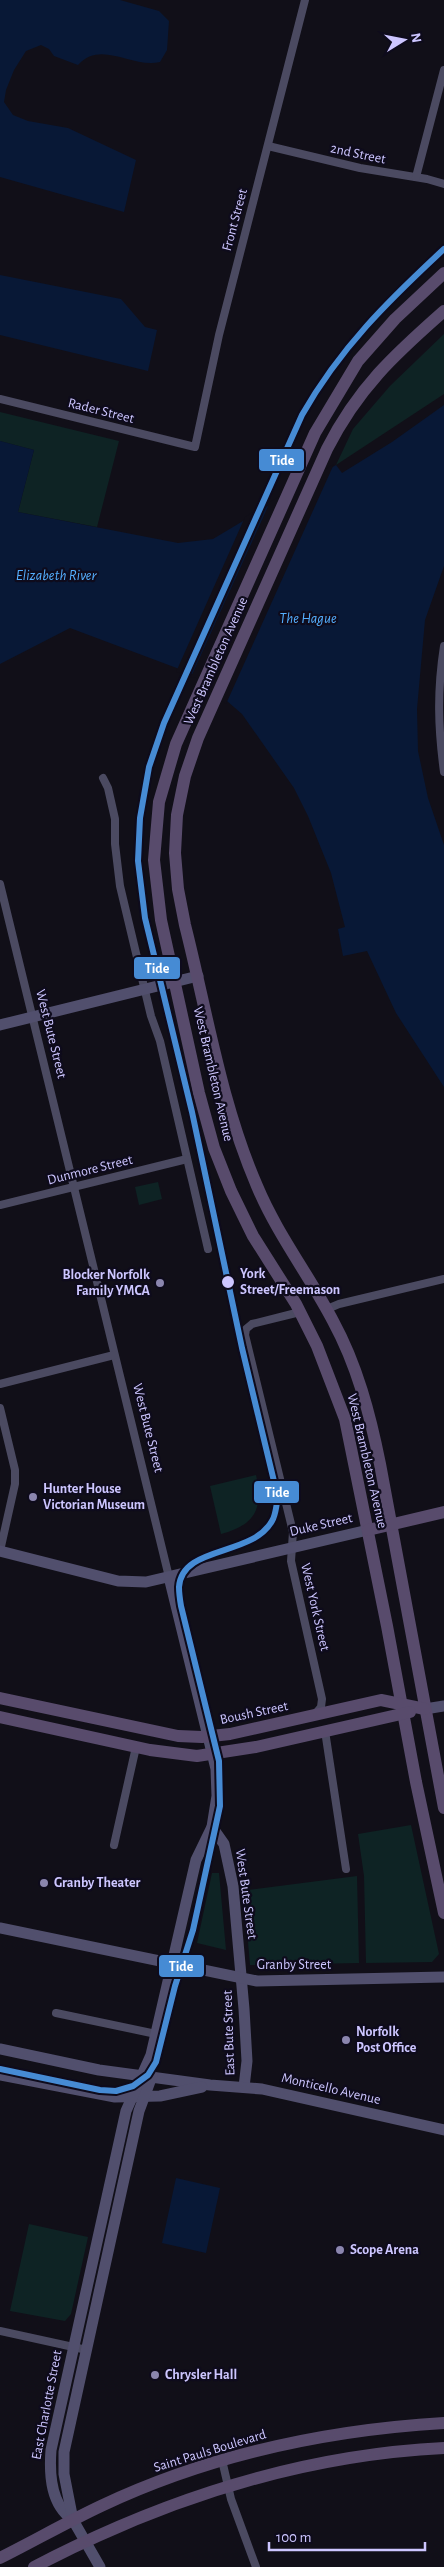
<svg xmlns="http://www.w3.org/2000/svg" width="444" height="2567" font-family="'Alegreya Sans',sans-serif">
  <style>
    .green { fill: #0e2324 }
    .water { fill: #081836 }
    .pier { fill: #110f18 }
    .lines { fill: none; stroke-linecap: round; stroke-linejoin: round }
    .street { stroke: #4b4a61; stroke-width: 8 }
    .secondary { stroke: #514f6d; stroke-width: 11 }
    .primary { stroke: #584b6c; stroke-width: 12 }
    .rail-1-casing { stroke: #0e0b1c; stroke-width: 10 }
    .rail-1 { stroke: #468bd4; stroke-width: 6 }
    .stop-dot { fill: #cdc6ff; stroke: #0e0b1c; stroke-width: 2 }
    .poi-dot { fill: #8b86ae; stroke: #0e0b1c; stroke-width: 2 }
    .labels { text-anchor: middle; dominant-baseline: central; stroke-width: 4.5; stroke-linejoin: round; paint-order: stroke }
    .street-label { font-size: 14px; fill: #cdc6ff; stroke: #0e0b1c }
    .stop-label { font-size: 14px; font-weight: bold; fill: #cdc6ff; stroke: #0e0b1c; text-anchor: start }
    .poi-label { font-size: 14px; font-weight: bold; fill: #cdc6ff; stroke: #0e0b1c; text-anchor: start }
    .water-label { font-size: 15px; font-style: italic; fill: #54afff; stroke: #0e0b1c }
    .line-badge { stroke: #0e0b1c; stroke-width: 2 }
    .badge-label { font-size: 14px; text-anchor: middle; font-weight: bold; fill: #fff }
  </style>
  <rect width="100%" height="100%" fill="#110f18"/>
  <g class="green">
    <polygon points="444,334 444,394 336,465 353,429 390,386"/>
    <polygon points="0,412 119,441 97,527 18,512 34,450 0,441"/>
    <polygon points="158,1182 162,1199 139,1205 135,1187"/>
    <path d="M 256,1475 C 264,1508 255,1525 221,1534 L 210,1486 Z"/>
    <polygon points="411,1825 439,1954 432,1962 366,1963 364,1876 358,1834"/>
    <polygon points="212,1873 219,1873 226,1950 197,1943"/>
    <polygon points="357,1876 359,1963 250,1965 244,1895 248,1890"/>
    <polygon points="29,2224 88,2237 71,2314 65,2321 10,2311"/>
  </g>
  <g class="water">
    <path d="M 0,0 L 120,0 L 159,11 L 169,21 L 167,50 L 160,62 C 133,69 101,39 78,65 L 54,56 L 49,49 L 41,45 L 26,51 L 14,70 L 6,90 L 4,102 L 13,115 L 28,121 L 68,128 L 136,160 L 124,212 L 0,177 Z"/>
    <polygon points="0,275 121,299 145,327 157,330 148,371 0,335"/>
    <polygon points="444,405 444,566 425,620 417,709 418,751 428,798 444,845 444,1087 396,1013 367,951 343,956 338,929 345,927 331,873 308,816 294,788 242,714 198,676 70,628 0,664 0,441 34,450 18,512 178,543 213,539 336,465 342,473 392,442"/>
    <polygon points="176,2178 220,2188 206,2253 162,2243"/>
  </g>
  <g class="pier">
    <polygon points="334,464 226,704 196,678 191,677 270,502"/>
    <polygon points="266,504 189,676 176,672 245,517"/>
  </g>
  <g class="lines">
    <g class="street">
      <polyline points="268,146 360,168 427,179 444,184"/>
      <polyline points="416,177 444,70"/>
      <polyline points="0,399 195,447 219,335 305,0"/>
      <path d="M 444,646 C 437,691 438,727 444,772"/>
      <polyline points="103,778 108,788 115,819 115,844 120,886 151,1016 160,1041 208,1249"/>
      <polyline points="0,884 169,1577"/>
      <polyline points="0,1205 187,1159"/>
      <polyline points="327,1309 339,1304 444,1279"/>
      <polyline points="300,1312 252,1324 246,1329 245,1335 293,1532 291,1561 322,1699 321,1707 316,1713"/>
      <polyline points="0,1384 114,1355"/>
      <polyline points="0,1408 15,1470 15,1484 0,1551"/>
      <polyline points="325,1731 346,1869"/>
      <polyline points="114,1845 136,1747"/>
      <polyline points="56,2013 156,2034"/>
      <polyline points="0,2331 87,2350"/>
      <polyline points="222,2460 231,2499 256,2567"/>
    </g>
    <g class="secondary">
      <polyline points="0,1025 198,976"/>
      <polyline points="0,1551 118,1581 146,1582 368,1530"/>
      <polyline points="425,1709 444,1706"/>
      <polyline points="212,1827 224,1844 233,1886 244,2009 247,2061 244,2087"/>
      <polyline points="0,1928 257,1981 444,1977"/>
      <polyline points="0,2049 99,2070 210,2085 262,2089 444,2130"/>
      <polyline points="0,2075 115,2097 160,2096 202,2087"/>
      <path d="M 73,2520 C 51,2505 49,2476 51,2450 L 126,2111 L 151,2055 L 196,1860 L 212,1827 L 217,1796 L 216,1769 L 169,1577"/>
      <polyline points="100,2567 73,2520 64,2474 64,2452 139,2111 152,2076"/>
    </g>
    <g class="primary">
      <polyline points="444,273 395,319 358,361 315,433 176,744 159,802 154,860 161,920 199,1093 214,1148 231,1191 253,1236 296,1304 317,1346 345,1419 387,1626 416,1782 444,1913"/>
      <path d="M 444,311 C 394,355 358,388 327,449 L 198,738 L 185,776 L 177,815 L 175,853 L 178,889 L 185,925 C 207,1012 221,1103 257,1186 C 277,1234 309,1275 333,1321 C 357,1365 370,1414 380,1464 L 444,1808"/>
      <polyline points="368,1530 444,1512"/>
      <polyline points="0,1698 178,1736 202,1737 230,1734 381,1700 425,1709"/>
      <polyline points="0,1717 150,1750 197,1756 256,1747 410,1712"/>
      <path d="M 0,2558 C 34,2541 67,2522 101,2506 C 209,2455 326,2430 444,2423"/>
      <path d="M 34,2567 C 162,2500 300,2455 444,2448"/>
    </g>
    <g class="rail-1-casing">
      <path id="rail-1" d="M 0,2069 L 100,2090 L 116,2091 L 133,2086 L 148,2075 L 156,2062 L 175,1986 L 193,1930 L 220,1806 L 219,1761 L 181,1606 C 180,1600 179,1593 179,1587 C 182,1545 252,1557 272,1521 C 276,1515 276,1505 278,1498 L 242,1348 L 192,1112 L 145,918 L 138,861 L 140,818 L 149,767 L 164,723 L 302,415 C 340,348 388,301 444,249"/>
    </g>
    <use href="#rail-1" class="rail-1"/>
  </g>
  <circle class="stop-dot" cx="228" cy="1282" r="7"/>
  <g class="poi-dot">
    <circle cx="160" cy="1283" r="5"/>
    <circle cx="33" cy="1497" r="5"/>
    <circle cx="44" cy="1883" r="5"/>
    <circle cx="346" cy="2040" r="5"/>
    <circle cx="340" cy="2250" r="5"/>
    <circle cx="155" cy="2375" r="5"/>
  </g>
  <g class="labels">
    <g class="street-label">
      <text transform="translate(358 154) rotate(12)">2nd Street</text>
      <text transform="translate(235 220) rotate(-75)">Front Street</text>
      <text transform="translate(101 411) rotate(14)">Rader Street</text>
      <text transform="translate(216 661) rotate(-66)">West Brambleton Avenue</text>
      <text transform="translate(51 1034) rotate(76)">West Bute Street</text>
      <text transform="translate(213 1074) rotate(77)">West Brambleton Avenue</text>
      <text transform="translate(90 1170) rotate(-14)">Dunmore Street</text>
      <text transform="translate(148 1428) rotate(76)">West Bute Street</text>
      <text transform="translate(367 1461) rotate(77)">West Brambleton Avenue</text>
      <text transform="translate(321 1525) rotate(-13)">Duke Street</text>
      <text transform="translate(315 1607) rotate(77)">West York Street</text>
      <text transform="translate(254 1713) rotate(-12)">Boush Street</text>
      <text transform="translate(246 1894) rotate(82)">West Bute Street</text>
      <text x="294" y="1965">Granby Street</text>
      <text transform="translate(229 2033) rotate(-92)">East Bute Street</text>
      <text transform="translate(331 2089) rotate(13)">Monticello Avenue</text>
      <text transform="translate(47 2405) rotate(-79)">East Charlotte Street</text>
      <text transform="translate(210 2451) rotate(-17)">Saint Pauls Boulevard</text>
    </g>
    <g class="stop-label">
      <text x="240" y="1274">York<tspan x="240" dy="16">Street/Freemason</tspan></text>
    </g>
    <g class="poi-label">
      <text x="150" y="1275" text-anchor="end">Blocker Norfolk<tspan x="150" dy="16">Family YMCA</tspan></text>
      <text x="43" y="1489">Hunter House<tspan x="43" dy="16">Victorian Museum</tspan></text>
      <text x="54" y="1883">Granby Theater</text>
      <text x="356" y="2032">Norfolk<tspan x="356" dy="16">Post Office</tspan></text>
      <text x="350" y="2250">Scope Arena</text>
      <text x="165" y="2375">Chrysler Hall</text>
    </g>
    <g class="water-label">
      <text x="56" y="575">Elizabeth River</text>
      <text x="308" y="618">The Hague</text>
    </g>
  </g>
  <g class="line-badge">
    <rect x="258" y="448" width="47" height="24" rx="5" fill="#468bd4"/>
    <rect x="133" y="956" width="48" height="24" rx="5" fill="#468bd4"/>
    <rect x="253" y="1480" width="47" height="24" rx="5" fill="#468bd4"/>
    <rect x="158" y="1954" width="47" height="24" rx="5" fill="#468bd4"/>
  </g>
  <g class="badge-label">
    <text x="282" y="465">Tide</text>
    <text x="157" y="973">Tide</text>
    <text x="277" y="1497">Tide</text>
    <text x="181" y="1971">Tide</text>
  </g>
  <g transform="translate(404 40) rotate(80)" stroke="#0e0b1c" stroke-width="4" paint-order="stroke">
  <path d="M0-4L9 19L0 12L-9 19Z" fill="#cdc6ff"/>
  <text y="-8" font-size="14" font-weight="bold" text-anchor="middle" fill="#cdc6ff">N</text>
  </g>
  <path d="M269 2542v8h156v-8" fill="none" stroke="#cdc6ff" stroke-width="2.5"/>
  <text x="276" y="2542" font-size="15" fill="#cdc6ff" stroke="#0e0b1c" stroke-width="4" paint-order="stroke">100 m</text>
</svg>
